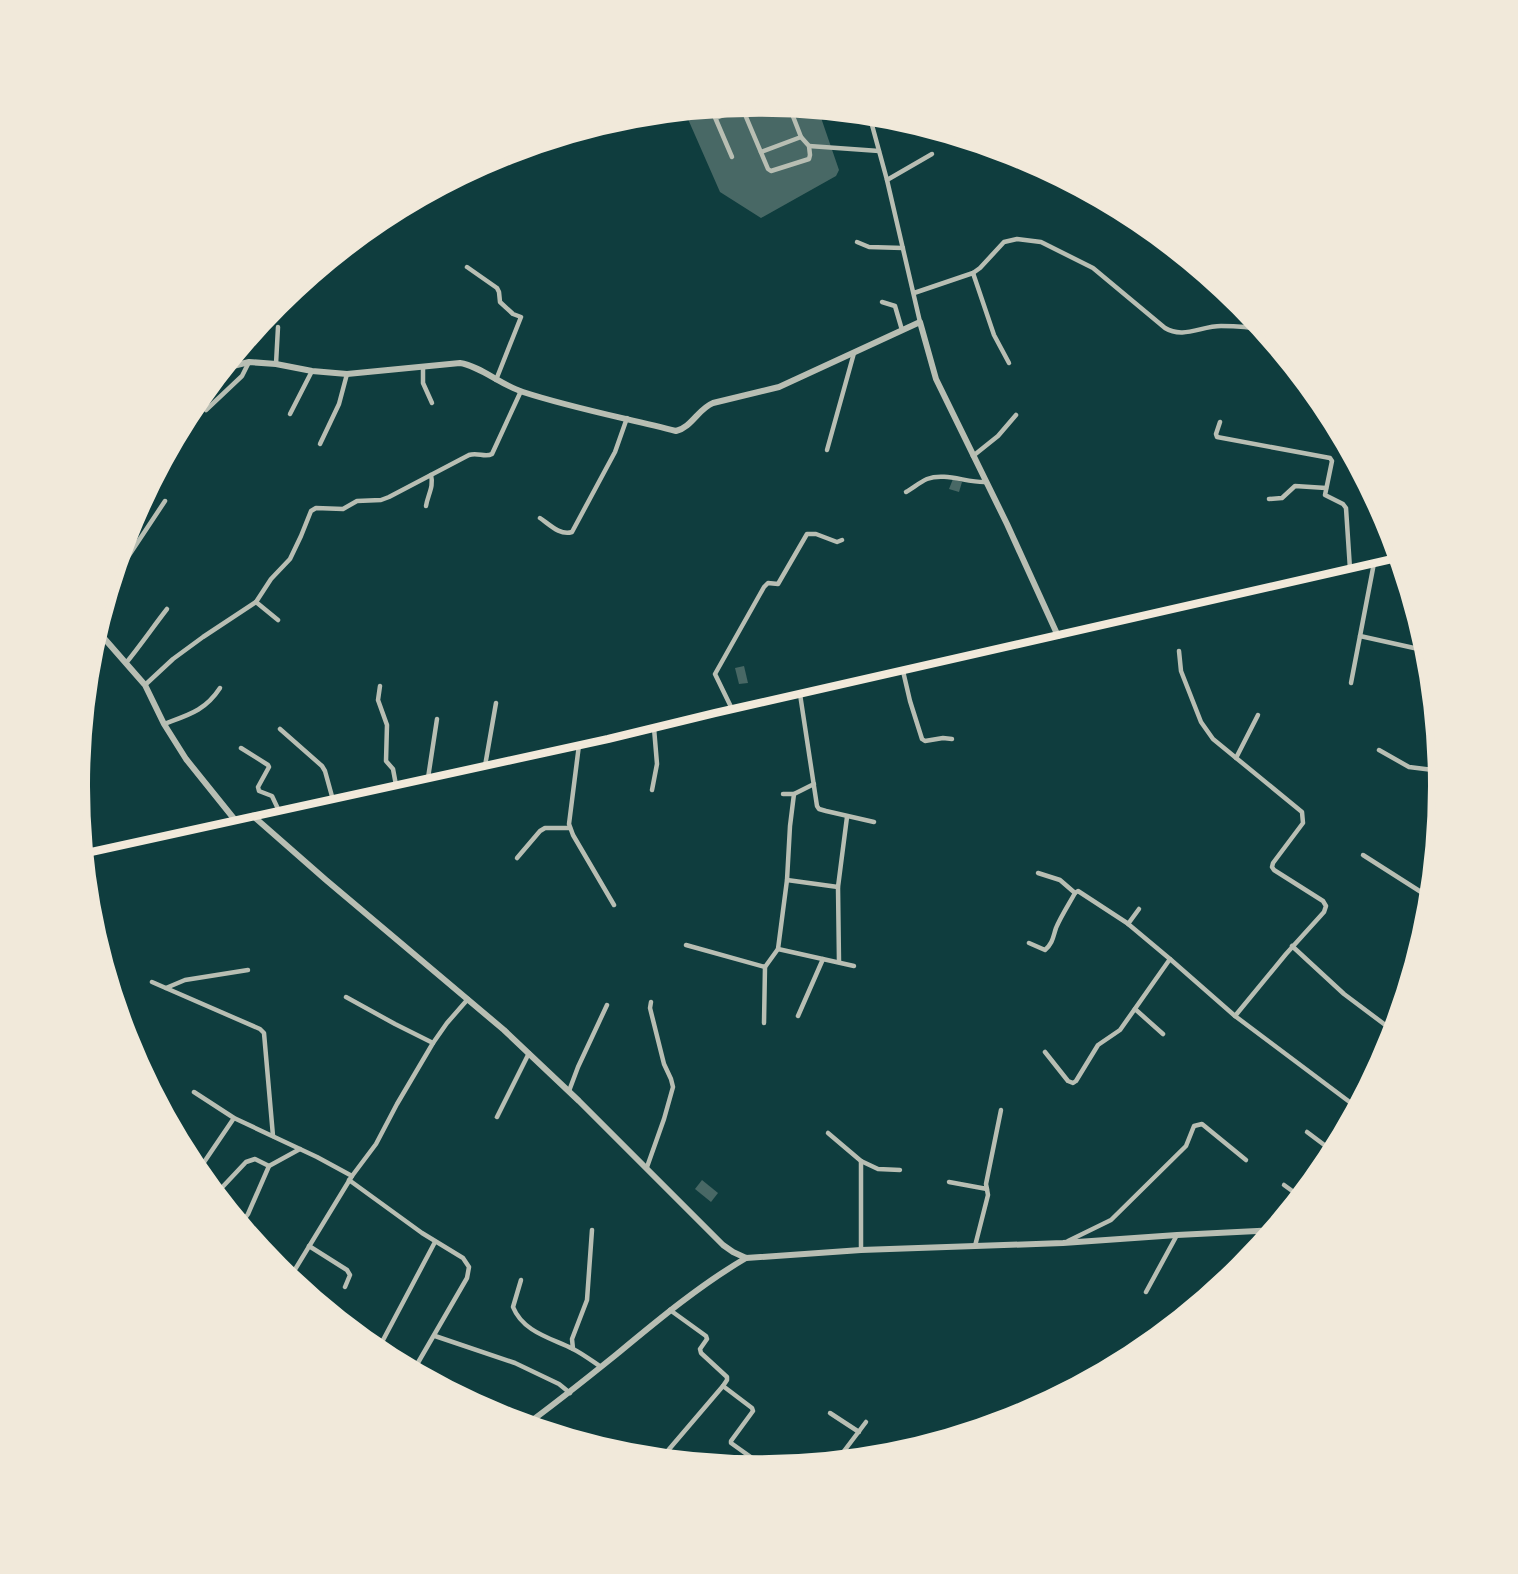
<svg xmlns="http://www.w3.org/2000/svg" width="1518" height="1574" font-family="'Noto Serif',serif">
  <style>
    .building { fill: #486865 }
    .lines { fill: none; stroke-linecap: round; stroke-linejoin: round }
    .minor { stroke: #b8beb3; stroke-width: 4.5 }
    .tertiary { stroke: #b8beb3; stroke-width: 6 }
    .primary { stroke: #f1e9da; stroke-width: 8 }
    .rim { fill: none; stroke: #f1e9da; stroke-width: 8 }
  </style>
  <rect width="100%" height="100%" fill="#0f3d3e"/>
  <g class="building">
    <polygon points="759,103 793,106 793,109 799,107 818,109 839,170 836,176 761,218 720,192 684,110"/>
    <polygon points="953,479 962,482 959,492 949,489"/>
    <polygon points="744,666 748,683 739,684 735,668"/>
    <polygon points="702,1180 718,1193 711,1202 695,1189"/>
  </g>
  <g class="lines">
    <g class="minor">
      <polyline points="741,105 768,169 771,171 809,159 810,155 809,146 801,137 789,106"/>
      <polyline points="711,108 732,157"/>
      <polyline points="869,114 887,180 920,322"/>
      <polyline points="716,118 742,108"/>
      <polyline points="809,146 879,151"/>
      <polyline points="761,152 801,137"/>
      <polyline points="887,180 932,154"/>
      <polyline points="857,242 869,247 903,248"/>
      <polyline points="467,267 497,288 499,292 500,302 513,314 521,317 496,380"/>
      <polyline points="973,273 994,335 1009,363"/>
      <path d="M 914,293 L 973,273 L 980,268 L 1004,242 L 1017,239 L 1041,242 L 1093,268 L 1165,328 C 1183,339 1201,326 1221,326 C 1235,326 1251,327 1264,330"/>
      <polyline points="882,302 895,306 902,330"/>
      <polyline points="276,364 278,327"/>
      <polyline points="423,367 423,383 432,403"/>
      <polyline points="206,410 242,376 249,362"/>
      <polyline points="290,414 312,371"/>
      <polyline points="1220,422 1216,434 1217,437 1330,458 1332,461 1325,495 1343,504 1346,508 1350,569"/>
      <polyline points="320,444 339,404 347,374"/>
      <polyline points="827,450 854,353"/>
      <polyline points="973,456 998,436 1016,415"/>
      <path d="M 906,492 C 913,488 920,482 927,479 C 945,472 967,483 986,482"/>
      <polyline points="1269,499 1282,498 1295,486 1326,488"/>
      <path d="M 426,506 C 428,494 434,487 431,475"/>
      <path d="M 540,518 C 549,524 560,536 572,532 L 615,452 L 627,418"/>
      <polyline points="108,587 165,501"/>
      <polyline points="256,602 278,620"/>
      <polyline points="1360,636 1423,650"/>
      <polyline points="1179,651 1181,671 1201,722 1213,739 1302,812 1303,823 1273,863 1272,867 1274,870 1323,901 1326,906 1324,912 1286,954 1235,1016"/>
      <path d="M 126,663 C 140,646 153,627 167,609"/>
      <polyline points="903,671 910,701 922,739 925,741 943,738 952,739"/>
      <polyline points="1351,683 1374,563"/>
      <path d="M 145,685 L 173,659 L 203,637 L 256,602 L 271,579 L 290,559 L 301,536 L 311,511 L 316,508 L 343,509 L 357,501 L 381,500 L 389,497 L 469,455 C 478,452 485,458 492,454 L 521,391"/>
      <polyline points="380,686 378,700 387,725 386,761 393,769 396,785"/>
      <polyline points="800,694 817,806 819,809 826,811 874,822"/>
      <polyline points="732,709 715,674 764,587 768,583 778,584 807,534 816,534 837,542 842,540"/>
      <path d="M 164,724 C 188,715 205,711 220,688"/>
      <polyline points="280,729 322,766 325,771 333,800"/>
      <polyline points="579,745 569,824 573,835 614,905"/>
      <polyline points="241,748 268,765 269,767 258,787 259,791 272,796 279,811"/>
      <polyline points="1379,750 1409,767 1433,770 1441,767"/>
      <polyline points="1236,758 1258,715"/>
      <polyline points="485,766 496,703"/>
      <polyline points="428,778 437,719"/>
      <polyline points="652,790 657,764 654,728"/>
      <polyline points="783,794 794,794 814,784"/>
      <polyline points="1363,855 1432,899"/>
      <polyline points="517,858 540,831 545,828 570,828"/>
      <polyline points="1038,873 1060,880 1075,893"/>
      <polyline points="787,880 838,887"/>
      <polyline points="1128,924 1139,909"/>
      <path d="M 1029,943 L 1045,950 C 1053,943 1053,937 1056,928 C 1061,916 1069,904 1075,893 L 1078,891 L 1127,923 L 1170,959 L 1235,1016 L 1359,1109"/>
      <polyline points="686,945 765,967"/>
      <polyline points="1292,946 1344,994 1396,1033"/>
      <polyline points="778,949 854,966"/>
      <polyline points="839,962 838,887 847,817"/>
      <polyline points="152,982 260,1029 264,1033 273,1136"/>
      <polyline points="166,988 185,980 248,970"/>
      <polyline points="346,997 395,1024 433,1043"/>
      <polyline points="1135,1009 1163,1034"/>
      <polyline points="798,1016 823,959"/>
      <polyline points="764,1023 765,967 778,949 787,880 790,826 794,794"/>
      <polyline points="1045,1052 1068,1081 1073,1083 1076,1081 1098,1045 1120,1030 1170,959"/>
      <polyline points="569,1091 578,1067 607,1005"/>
      <polyline points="194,1092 234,1118 317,1157 352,1176"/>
      <polyline points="497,1117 529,1053"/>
      <polyline points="1307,1132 1335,1153"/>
      <polyline points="828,1133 861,1161 878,1169 900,1170"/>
      <polyline points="647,1167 664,1119 673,1087 671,1079 664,1064 650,1008 651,1002"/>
      <polyline points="196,1174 234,1118"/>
      <polyline points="349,1180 422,1233 463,1258 469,1267 467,1278 412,1373"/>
      <polyline points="949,1182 987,1189"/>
      <polyline points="1284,1185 1302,1198"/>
      <polyline points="214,1196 246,1162 255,1159 269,1166"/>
      <polyline points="235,1221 243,1221 248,1214 269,1166 300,1149"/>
      <polyline points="1068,1241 1111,1220 1186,1146 1194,1126 1202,1124 1246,1160"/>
      <polyline points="309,1246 347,1270 350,1275 345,1287"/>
      <polyline points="975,1246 988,1195 986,1184 1001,1110"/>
      <polyline points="861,1250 861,1161"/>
      <path d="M 521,1280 L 513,1307 C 523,1332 551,1338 573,1349 C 583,1354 592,1361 601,1367"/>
      <polyline points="288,1281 352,1176 376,1144 397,1104 433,1043 447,1023 468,999"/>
      <polyline points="1146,1292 1177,1235"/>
      <polyline points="670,1310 706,1336 707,1339 700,1349 701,1353 727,1377 727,1380 723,1386 752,1408 753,1411 731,1441 731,1443 769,1470"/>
      <polyline points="435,1336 515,1363 559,1384 570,1393"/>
      <polyline points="371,1349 382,1342 435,1242"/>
      <polyline points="573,1349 572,1339 587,1300 592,1230"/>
      <polyline points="830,1413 859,1432"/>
      <polyline points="901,1455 914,1447"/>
      <polyline points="659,1461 723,1386"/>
      <polyline points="835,1463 866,1422"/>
    </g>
    <g class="tertiary">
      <path d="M 221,369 L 249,362 L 276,364 L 312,371 L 347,374 L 460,363 C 480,366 501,385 523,392 C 572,408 625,418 676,431 C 692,427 698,409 713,403 L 779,387 L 920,322 L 936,379 L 1007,524 L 1058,636"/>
      <polyline points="96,629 145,685 164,724 186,759 235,820"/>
      <polyline points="253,816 326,880 504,1030 579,1101 723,1245 733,1252 746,1258 861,1250 1063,1243 1177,1235 1276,1230"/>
      <path d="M 523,1427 C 555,1404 586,1379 617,1354 C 658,1320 700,1285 746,1258"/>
    </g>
    <polyline class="primary" points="82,854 608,739 715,713 1401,557"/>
  </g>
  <path d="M0 0H1518V1574H0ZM86 786a673 673 0 1 1 1346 0a673 673 0 1 1-1346 0Z" fill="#f1e9da" fill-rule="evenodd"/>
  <path class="rim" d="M86 786a673 673 0 1 1 1346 0a673 673 0 1 1-1346 0Z"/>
</svg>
